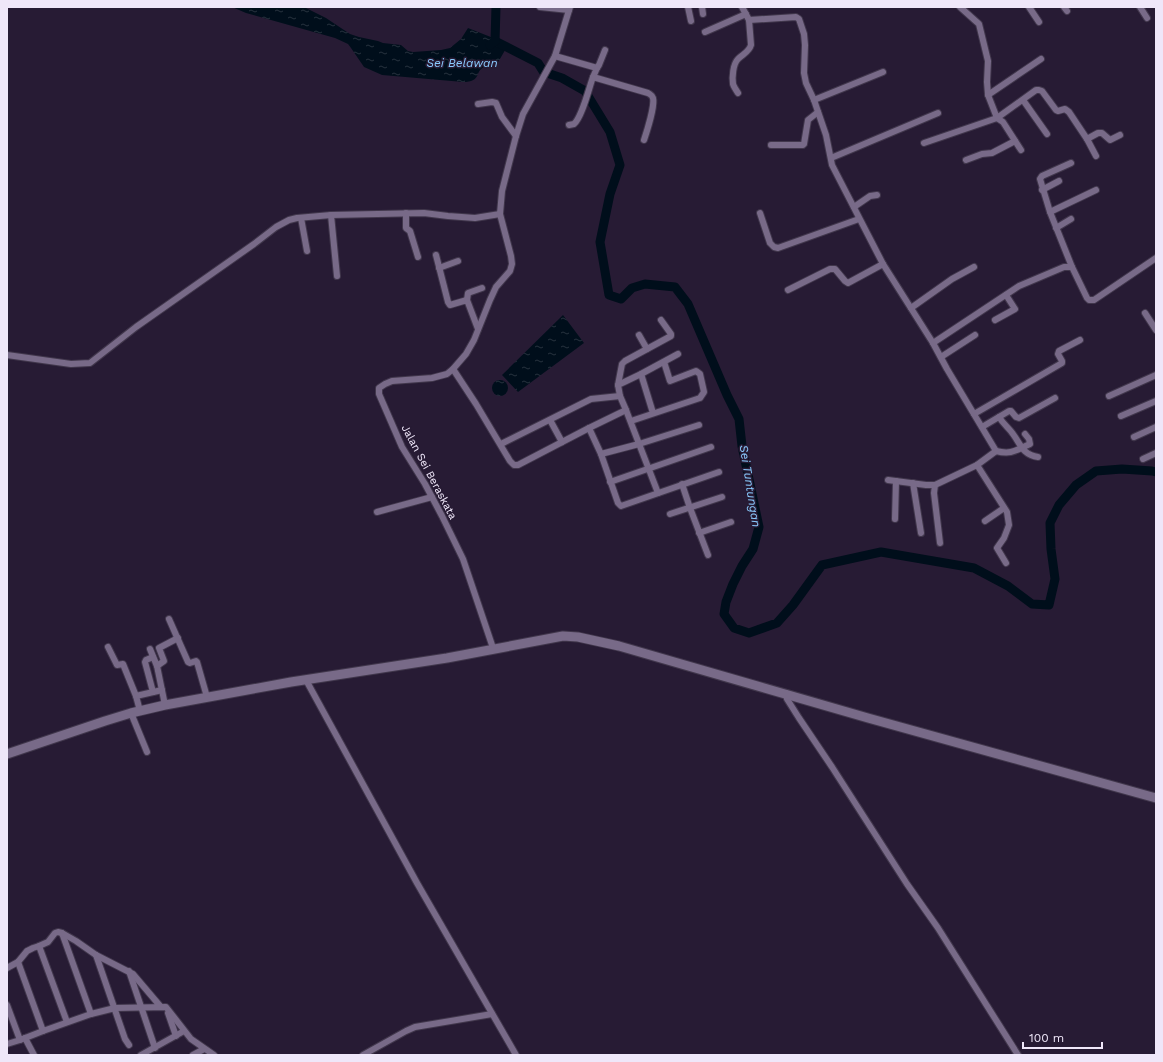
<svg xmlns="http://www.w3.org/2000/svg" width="1163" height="1062" font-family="'Work Sans',sans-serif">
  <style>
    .water { fill: url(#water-ripples) }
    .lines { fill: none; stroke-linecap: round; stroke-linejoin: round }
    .river { stroke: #000e1b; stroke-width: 9 }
    .street-casing { stroke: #41374c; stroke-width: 8 }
    .secondary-casing { stroke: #41374c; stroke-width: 11 }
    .street { stroke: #786a88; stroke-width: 6 }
    .secondary { stroke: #786a88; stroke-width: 9 }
    .labels { text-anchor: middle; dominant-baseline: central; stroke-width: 3; stroke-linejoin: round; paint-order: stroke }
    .street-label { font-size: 11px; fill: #efe7f9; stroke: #271b34 }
    .water-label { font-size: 12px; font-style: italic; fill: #89c9fd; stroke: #271b34 }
  </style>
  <defs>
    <pattern id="water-ripples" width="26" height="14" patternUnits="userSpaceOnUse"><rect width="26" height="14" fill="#000e1b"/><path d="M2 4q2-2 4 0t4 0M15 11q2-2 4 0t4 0" fill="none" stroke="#26313d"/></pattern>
  </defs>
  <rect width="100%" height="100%" fill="#271b34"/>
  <g class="water">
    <path d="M 232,7 L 304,7 L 326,18 L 350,34 L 359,37 L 378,41 L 383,43 L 401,45 L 408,51 L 413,52 L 441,50 L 450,48 L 461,39 L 468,28 L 506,43 L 506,48 L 504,52 L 497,64 C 493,66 488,65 484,67 C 474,72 482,82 463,82 L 382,75 L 364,67 L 351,48 L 348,44 L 335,38 L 246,13 Z"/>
    <polygon points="563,315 584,343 518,392 502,375"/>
    <circle cx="500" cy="388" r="8"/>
  </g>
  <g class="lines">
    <g class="river">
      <polyline points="495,41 538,63 543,71 547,73 562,78 585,91 610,132 620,165 610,194 600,242 609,295 621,299 632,288 645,284 675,287 688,304 727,395 739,419 742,446 759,527 753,549 742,566 733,584 726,602 724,614 734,628 749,633 777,623 793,605 822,565 881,552 974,568 1008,586 1032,604 1049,605 1055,579 1051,549 1050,523 1059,505 1076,485 1096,471 1122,469 1152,471 1156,472"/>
      <polyline points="490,45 495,41 496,7"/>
    </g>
    <g class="street-casing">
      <g id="street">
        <polyline points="540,7 569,10"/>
        <polyline points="688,7 691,21"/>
        <polyline points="702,7 703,14"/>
        <polyline points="742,7 749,20 796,17 799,19 804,34 805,45 804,73 806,83 814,100 826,135 832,165 883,264 933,343 947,369 996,451"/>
        <polyline points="960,7 979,24 988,61 987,82 988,95 997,118"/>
        <polyline points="1029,7 1039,22"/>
        <polyline points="1064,7 1067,11"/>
        <polyline points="1140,7 1147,18"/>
        <polyline points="705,32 746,14"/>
        <path d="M 555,56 L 597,68 L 593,77 L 648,93 C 651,95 652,95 653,98 C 655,105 647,131 644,140"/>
        <polyline points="597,68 599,65 605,50"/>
        <path d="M 738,93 C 736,90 734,87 733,84 C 732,77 733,64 738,59 C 743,54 749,52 751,45 L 749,20"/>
        <polyline points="988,95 1041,59"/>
        <polyline points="814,100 883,72"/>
        <polyline points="1023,100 1047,134"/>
        <polyline points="478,104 492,102 496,103 502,117 516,136"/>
        <polyline points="997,118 1003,122 1021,150"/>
        <path d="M 569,125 L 574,124 C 582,117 589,88 593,77"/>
        <polyline points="1087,139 1098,133 1102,133 1110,140 1120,135"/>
        <polyline points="924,143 997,118 1036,90 1039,90 1042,91 1056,110 1058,111 1065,109 1069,112 1087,139 1096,156"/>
        <polyline points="771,145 803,145 804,144 808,120 818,112"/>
        <polyline points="831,158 938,113"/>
        <polyline points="966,160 982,154 992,153 1015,141"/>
        <polyline points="1042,190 1059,181"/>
        <polyline points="854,207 870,196 877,195"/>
        <polyline points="1050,212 1096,190"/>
        <polyline points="406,213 406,228 410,231 418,257"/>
        <polyline points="760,213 770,243 774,247 778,248 859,219"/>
        <polyline points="331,215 337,276"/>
        <polyline points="301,218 307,251"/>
        <polyline points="1056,228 1071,219"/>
        <polyline points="436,255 448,302 450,305 467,300 478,329"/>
        <polyline points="1072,267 1087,298 1089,300 1094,300 1156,258"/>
        <polyline points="439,268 458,261"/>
        <polyline points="788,290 830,269 835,269 845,281 848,283 883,264"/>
        <polyline points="467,300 468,293 482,288"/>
        <polyline points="911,308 952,279 974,267"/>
        <polyline points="1145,313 1156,330"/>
        <polyline points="995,320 1015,309 1006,295"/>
        <polyline points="639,335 647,349"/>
        <polyline points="933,343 1019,286 1064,267 1072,267 1050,212 1040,179 1042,176 1071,163"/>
        <polyline points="7,355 71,364 90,363 136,327 254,244 276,227 289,220 297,218 331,215 424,213 448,216 475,218 500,214"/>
        <polyline points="941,357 975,335"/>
        <polyline points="453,369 476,404 510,461 514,465 518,465 589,428 626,410 620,396 591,399 501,444"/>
        <polyline points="641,374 653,413"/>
        <polyline points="618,385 622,364 625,361 671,336 671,334 661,320"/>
        <polyline points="620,396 618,385 641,374 678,354"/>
        <polyline points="1109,396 1156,375"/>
        <polyline points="626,410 658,493"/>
        <polyline points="974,414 1000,399 1062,363 1062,361 1058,354 1059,351 1080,340"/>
        <polyline points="1121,416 1156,401"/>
        <path d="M 999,417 C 1004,425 1009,428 1013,434 C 1021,445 1023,455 1038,457"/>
        <polyline points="550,420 562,442"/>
        <polyline points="631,421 700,398 704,392 700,374 696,371 670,381 664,362"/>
        <polyline points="982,427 1009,411 1011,411 1016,417 1019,418 1055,398"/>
        <polyline points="589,428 601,454 618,503 621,506 719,472"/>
        <polyline points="1134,437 1156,427"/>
        <path d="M 996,451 C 1012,455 1016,450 1030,444 L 1029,439 L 1025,434"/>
        <polyline points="601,454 639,444 699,425"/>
        <polyline points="1143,459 1156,453"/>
        <polyline points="977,465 1007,512 1009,525 1004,538 997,548 1006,563"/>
        <polyline points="888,480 926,485 935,485"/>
        <polyline points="610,482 711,447"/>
        <polyline points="913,483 921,533"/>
        <polyline points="682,484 690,508 708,555"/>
        <polyline points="377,512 432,497"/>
        <polyline points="670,514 722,497"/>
        <polyline points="895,519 896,481"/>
        <polyline points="985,521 1004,508"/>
        <polyline points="699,533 731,522"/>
        <polyline points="940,543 934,493 935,485 977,465 996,451"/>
        <polyline points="169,619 188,662 190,663 196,661 197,662 207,697"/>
        <polyline points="108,647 117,665 123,664 136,696 140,711"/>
        <polyline points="493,648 463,559 442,516 425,484 402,447 379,394 379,388 385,384 392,381 432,378 447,374 453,369 466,354 474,340 490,300 496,287 510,271 512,264 511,256 500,214 502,191 516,136 523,114 555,56 570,7"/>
        <polyline points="150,649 157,666 165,705"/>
        <polyline points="153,657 146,660 145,662 153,692"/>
        <polyline points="157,666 164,661 159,648 178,638"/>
        <polyline points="306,680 417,883 516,1055"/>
        <polyline points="786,693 787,699 799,718 832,767 907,884 938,928 1018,1055"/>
        <polyline points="136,696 162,690"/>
        <polyline points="131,713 147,752"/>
        <polyline points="62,933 91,1014"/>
        <polyline points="39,946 67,1022"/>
        <polyline points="96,955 125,1039 129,1045"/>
        <polyline points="7,968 18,962"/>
        <polyline points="129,971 155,1048"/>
        <polyline points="7,1005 20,1040 43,1031"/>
        <polyline points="161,1007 133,974 96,955 76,941 62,933 58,932 55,933 48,942 39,946 33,948 27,951 18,962 43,1031 91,1014 115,1008 166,1007 191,1039 214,1055"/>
        <polyline points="168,1013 176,1036"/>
        <polyline points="25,1038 34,1055"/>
        <polyline points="7,1044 20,1040"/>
        <polyline points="141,1055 184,1031"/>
        <polyline points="193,1055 204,1049"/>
        <polyline points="363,1055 406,1031 415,1027 492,1014"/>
      </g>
    </g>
    <g class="secondary-casing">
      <polyline id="secondary" points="7,754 105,721 131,713 165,705 291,682 447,658 563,636 578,637 619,646 868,718 1156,798"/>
    </g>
    <use href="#street" class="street"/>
    <use href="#secondary" class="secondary"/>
  </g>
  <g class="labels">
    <g class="street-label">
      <text transform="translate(429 472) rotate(62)">Jalan Sei Beraskata</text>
    </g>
    <g class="water-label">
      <text x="462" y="63">Sei Belawan</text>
      <text transform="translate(750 486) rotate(81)">Sei Tuntungan</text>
    </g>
  </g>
  <rect width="1163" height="1062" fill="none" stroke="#efe7f9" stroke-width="16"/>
  <path d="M1023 1042v6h79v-6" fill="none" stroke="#efe7f9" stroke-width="2"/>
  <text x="1029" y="1042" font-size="12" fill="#efe7f9" stroke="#271b34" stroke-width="3" paint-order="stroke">100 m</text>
</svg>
